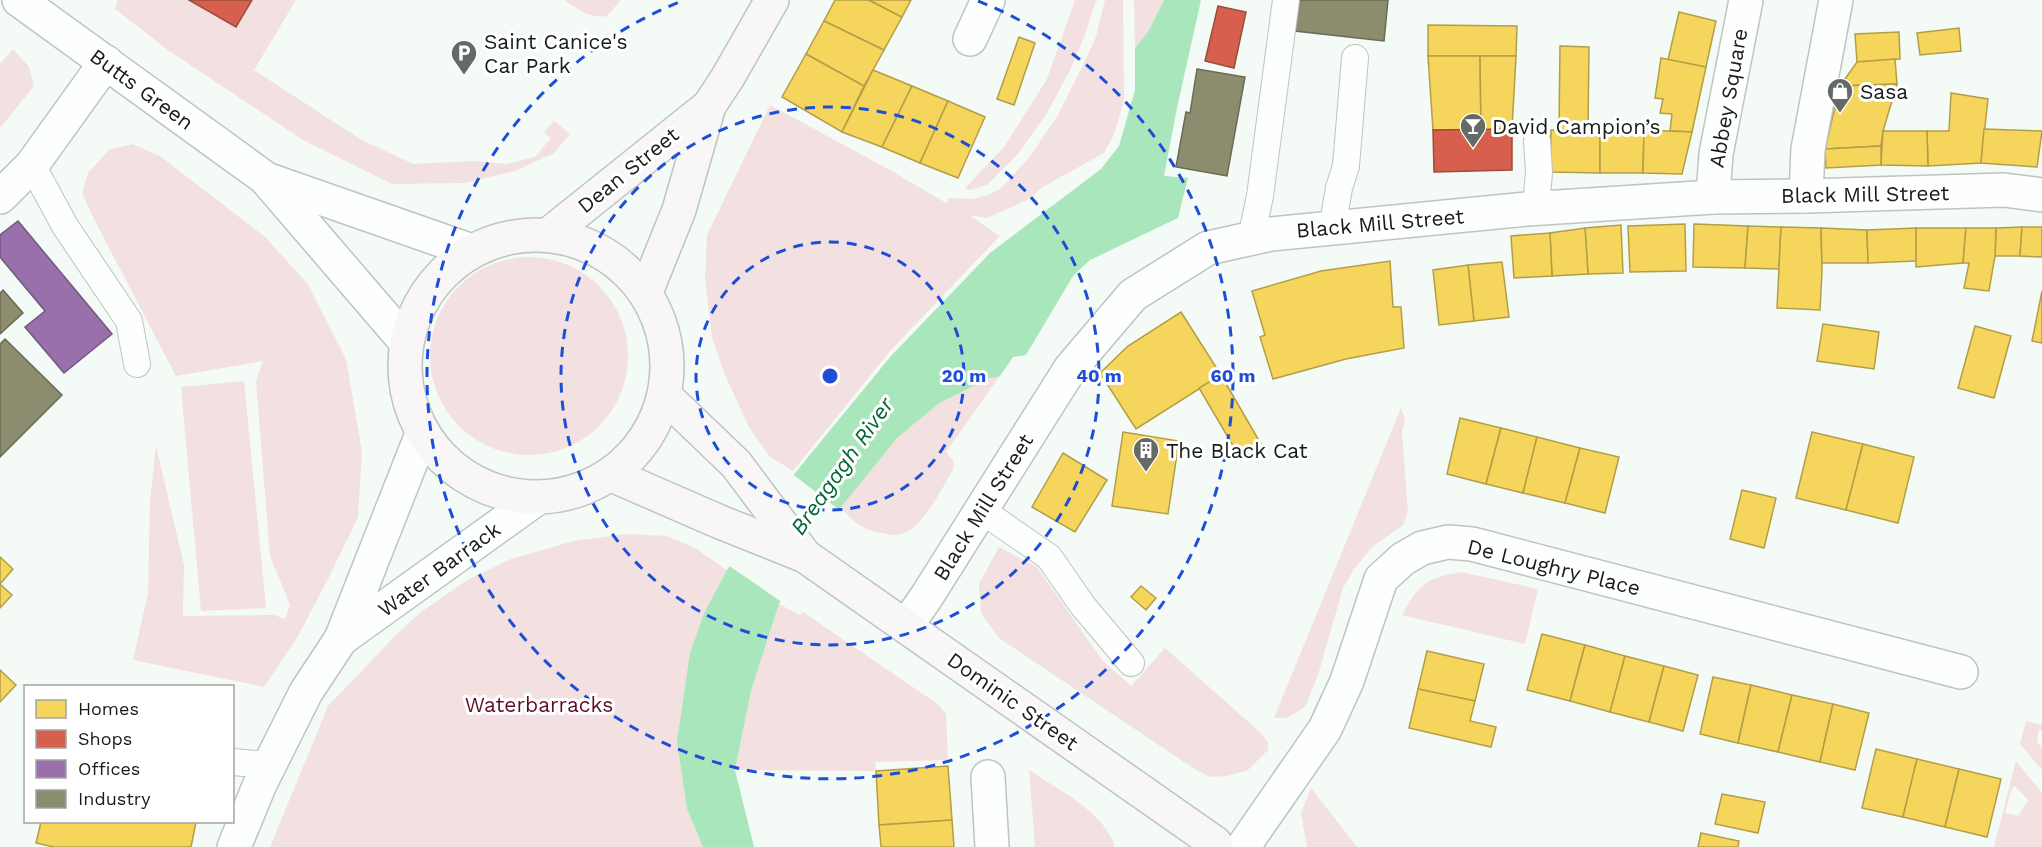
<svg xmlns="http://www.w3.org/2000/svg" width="2042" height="847" font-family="'Work Sans',sans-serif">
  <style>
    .green { fill: #f3e0e1; fill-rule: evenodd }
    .water { fill: #aae6bc }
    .pier { fill: #f4faf5 }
    .homes { fill: #f6d55c; stroke: #b39e48; stroke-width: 1.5 }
    .shops { fill: #d6604d; stroke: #9c4c3d; stroke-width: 1.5 }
    .offices { fill: #9970ab; stroke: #72577f; stroke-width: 1.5 }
    .industry { fill: #8c8c6e; stroke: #696b54; stroke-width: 1.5 }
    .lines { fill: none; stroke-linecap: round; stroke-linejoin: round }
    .service-casing { stroke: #bec4c0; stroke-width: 28 }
    .minor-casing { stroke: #bec4c0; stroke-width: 36 }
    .tertiary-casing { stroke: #bec4c0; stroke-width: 36 }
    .secondary-casing { stroke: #bec4c0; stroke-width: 36 }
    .service { stroke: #fdfefe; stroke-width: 26 }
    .minor { stroke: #fdfefe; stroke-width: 33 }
    .tertiary { stroke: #fdfefe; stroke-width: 33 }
    .secondary { stroke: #f8f6f6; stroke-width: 33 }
    .ring { fill: none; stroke: #1d4ed8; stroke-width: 3; stroke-dasharray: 10 8 }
    .labels { text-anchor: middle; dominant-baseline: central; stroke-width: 6; stroke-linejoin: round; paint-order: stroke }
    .poi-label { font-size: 21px; fill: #161d18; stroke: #fff; text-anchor: start }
    .street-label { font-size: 21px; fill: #161d18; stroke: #fff }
    .park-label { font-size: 21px; fill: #610d28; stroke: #fff }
    .water-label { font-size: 22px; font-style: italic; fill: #006734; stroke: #fff }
    .centre { fill: #1d4ed8; stroke: #fff; stroke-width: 3 }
    .ring-label { font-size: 18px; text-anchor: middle; font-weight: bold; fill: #1d4ed8; stroke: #fff; stroke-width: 6; stroke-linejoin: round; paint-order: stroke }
  </style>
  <rect width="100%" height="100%" fill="#f4faf5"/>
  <g class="green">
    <polygon points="118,0 189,0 236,27 252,0 296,0 254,70 360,139 413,164 472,161 507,164 535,157 551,138 544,132 554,121 570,134 554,153 515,171 464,183 392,184 303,140 168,50 115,9"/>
    <path d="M 564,0 L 621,0 L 607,16 C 590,19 578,9 564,0 Z"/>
    <polygon points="1075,0 1096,0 1085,35 1070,70 1047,113 1017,155 987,185 970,190 965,188 1004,147 1047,79"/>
    <polygon points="1105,0 1123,0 1124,99 1115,132 1104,153 1041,188 1031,198 987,218 969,215 1000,236 890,351 793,471 769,456 749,427 725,375 712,338 705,279 707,235 770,105 890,170 946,203 949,198 973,199 988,195 1000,189 1028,159 1057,117 1082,67 1096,37"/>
    <polygon points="1134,0 1164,0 1148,32 1135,48"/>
    <polygon points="13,49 29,67 34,86 0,128 0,64"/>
    <polygon points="132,144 160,156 265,237 307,283 346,359 362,452 358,517 329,577 298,636 264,687 133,660 148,593 150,501 156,446 184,565 183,616 274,615 285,619 290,605 270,556 256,381 263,361 176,376 95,221 82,193 88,173 109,150"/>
    <circle cx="529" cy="356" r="99"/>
    <path d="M 1026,355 L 1013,357 L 946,452 L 954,462 L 953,470 C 941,489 921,533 897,535 C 892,535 887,534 883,533 C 863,531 853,522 841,507 L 931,360 Z"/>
    <polygon points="244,381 266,608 201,611 181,387"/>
    <polygon points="1401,408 1405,419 1402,432 1408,512 1403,525 1372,547 1354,569 1343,588 1318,675 1305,707 1287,718 1274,718"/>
    <polygon points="626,534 667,536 695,548 727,570 705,611 687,809 703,847 270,847 328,706 397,634 421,612 469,579 511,559 574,541"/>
    <polygon points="999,547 1037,567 1102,660 1131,686 1165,648 1262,734 1268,743 1268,750 1248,770 1227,776 1210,777 1193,768 999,638 981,613 979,584"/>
    <path d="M 1461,572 L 1538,589 L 1525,644 L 1402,615 C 1419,584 1426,578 1461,572 Z"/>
    <polygon points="779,604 800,615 803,612 939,705 946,714 948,760 875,762 876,771 735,770 751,691"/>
    <polygon points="2026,721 2042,725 2042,730 2039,729 2037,741 2042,749 2042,770 2020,744"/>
    <path d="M 2016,761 L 2042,793 L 2042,847 L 1994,847 ZM 2015,786 L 2028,800 L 2018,816 L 2005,813 L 2012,788 Z"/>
    <path d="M 1029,770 C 1057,789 1106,813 1115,847 L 1035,847 Z"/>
    <polygon points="1311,788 1357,847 1307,847 1301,813"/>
  </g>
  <polygon class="water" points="1164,0 1201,0 1177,108 1164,176 1188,178 1178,218 1090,260 1073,276 1026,355 1013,357 1000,376 988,379 939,403 897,438 841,507 779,604 751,691 735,770 754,847 703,847 687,809 677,741 690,653 705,611 727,570 795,473 891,356 990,253 1101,169 1119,146 1135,90 1135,48 1148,32"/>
  <polygon class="pier" points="791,473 842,512 783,603 728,565"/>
  <g class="homes">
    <polygon points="835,0 869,0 902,17 884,50 824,21"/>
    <polygon points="869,0 911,0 902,17"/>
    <polygon points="1679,12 1716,21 1706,67 1668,60"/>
    <polygon points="824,21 884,50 864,86 806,54"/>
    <polygon points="1428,25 1517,26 1516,56 1428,56"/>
    <polygon points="1959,28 1961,51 1920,55 1917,33"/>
    <polygon points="1899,32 1900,59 1857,62 1855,34"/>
    <polygon points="1019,37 1035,43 1014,105 997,99"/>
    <polygon points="1560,46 1589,47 1588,130 1559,130"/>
    <polygon points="806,54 864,86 842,132 782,97"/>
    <polygon points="1428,56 1480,56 1481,130 1433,130"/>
    <polygon points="1480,56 1516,56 1512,129 1481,130"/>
    <polygon points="1661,58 1706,67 1692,132 1670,131 1672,114 1660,113 1663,99 1655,98"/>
    <polygon points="1895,59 1897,84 1840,86 1857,62"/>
    <polygon points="873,70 912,86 882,147 842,132"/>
    <polygon points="1897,84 1883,131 1881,146 1825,149 1840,86"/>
    <polygon points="912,86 948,101 920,163 882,147"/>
    <polygon points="1951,93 1988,99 1981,163 1928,166 1927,131 1949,131"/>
    <polygon points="948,101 985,117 958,178 920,163"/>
    <polygon points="1984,129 2042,131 2037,167 1981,163"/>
    <polygon points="1551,130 1600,131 1600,173 1550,172"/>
    <polygon points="1644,130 1643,173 1600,173 1600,131"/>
    <polygon points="1644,130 1692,132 1682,174 1643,173"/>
    <polygon points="1883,131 1927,131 1928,166 1881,165"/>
    <polygon points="1881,146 1881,165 1826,168 1825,149"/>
    <polygon points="1685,224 1686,271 1630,272 1628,226"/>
    <polygon points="1694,224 1748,226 1745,268 1693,267"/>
    <polygon points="1621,225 1623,273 1588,274 1585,228"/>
    <polygon points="1748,226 1781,227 1779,269 1745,268"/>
    <polygon points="1781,227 1821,228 1822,271 1820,310 1777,308"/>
    <polygon points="2022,227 2020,256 1995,256 1996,228"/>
    <polygon points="2022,227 2042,227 2042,257 2020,256"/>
    <polygon points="1585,228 1588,274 1552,276 1550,233"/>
    <polygon points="1821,228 1867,230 1868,263 1822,263"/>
    <polygon points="1916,228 1916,261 1868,263 1867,230"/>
    <polygon points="1916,228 1966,228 1963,263 1916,267"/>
    <polygon points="1966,228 1996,228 1995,256 1989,291 1964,288 1969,263 1963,263"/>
    <polygon points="1550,233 1552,276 1514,278 1511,236"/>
    <polygon points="1390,261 1393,307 1401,307 1404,348 1346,359 1273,379 1260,337 1265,335 1252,291 1321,271"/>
    <polygon points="1502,262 1509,317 1474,321 1468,265"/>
    <polygon points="1468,265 1474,321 1439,325 1433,270"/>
    <polygon points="2042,291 2042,343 2032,341"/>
    <polygon points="1181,312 1221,375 1136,429 1100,373 1128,346"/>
    <polygon points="1823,324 1879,332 1874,369 1817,361"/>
    <polygon points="1975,326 2011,336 1994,398 1958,388"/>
    <polygon points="1221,375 1261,444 1239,456 1199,388"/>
    <polygon points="1460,418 1501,428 1486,484 1447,474"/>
    <polygon points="1501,428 1537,437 1523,493 1486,484"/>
    <polygon points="1123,432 1179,441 1168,514 1112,506"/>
    <polygon points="1812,432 1863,444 1846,510 1796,498"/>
    <polygon points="1537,437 1580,448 1565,503 1523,493"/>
    <polygon points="1863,444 1914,457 1898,523 1846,510"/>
    <polygon points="1580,448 1619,457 1605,513 1565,503"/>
    <polygon points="1063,453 1107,480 1075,532 1032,507"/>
    <polygon points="1742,490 1776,498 1764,548 1730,539"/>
    <polygon points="0,557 13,569 0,584"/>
    <polygon points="0,584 12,595 0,608"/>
    <polygon points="1141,586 1156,598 1146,610 1131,597"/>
    <polygon points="1542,634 1585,645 1570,701 1527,690"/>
    <polygon points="1585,645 1625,656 1610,712 1570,701"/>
    <polygon points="1427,651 1484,664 1475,701 1418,689"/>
    <polygon points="1625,656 1664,666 1649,722 1610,712"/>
    <polygon points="1664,666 1698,675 1683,731 1649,722"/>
    <polygon points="0,670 16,685 0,702"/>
    <polygon points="1713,677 1751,685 1738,743 1700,734"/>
    <polygon points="1751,685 1792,695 1778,752 1738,743"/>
    <polygon points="1418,689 1475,701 1470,721 1496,727 1491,747 1409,728"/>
    <polygon points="1792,695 1833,704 1820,762 1778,752"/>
    <polygon points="1833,704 1869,713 1855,770 1820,762"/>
    <polygon points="1876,749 1917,759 1903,817 1862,808"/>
    <polygon points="1917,759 1959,769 1945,827 1903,817"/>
    <polygon points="948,766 952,820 879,825 876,771"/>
    <polygon points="1959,769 2001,779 1987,837 1945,827"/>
    <polygon points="1722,794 1765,802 1758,833 1715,824"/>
    <polygon points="952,820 954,847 881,847 879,825"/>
    <polygon points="41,822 196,822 191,847 54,847 36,843"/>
    <polygon points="1701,833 1739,841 1738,847 1698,847"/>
  </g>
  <g class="shops">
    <polygon points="189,0 252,0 236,27"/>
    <polygon points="1218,6 1246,12 1234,68 1205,61"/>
    <polygon points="1512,129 1512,170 1434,172 1433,130"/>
  </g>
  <polygon class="offices" points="18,221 112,334 64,373 25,327 45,311 0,257 0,235"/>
  <g class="industry">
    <polygon points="1299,0 1388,0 1384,41 1295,31"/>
    <polygon points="1197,69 1245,77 1227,176 1176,167 1186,112 1190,113"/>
    <polygon points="3,290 23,313 0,334 0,293"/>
    <polygon points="5,339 62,395 0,457 0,344"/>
  </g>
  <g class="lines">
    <g class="service-casing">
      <g id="service">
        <polyline points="32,165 65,226 129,321 137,364"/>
        <polyline points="1536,209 1539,172 1537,141"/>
        <polyline points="1332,228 1339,188 1346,166 1355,58"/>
        <polyline points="1251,238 1260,196 1286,0"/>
        <polyline points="981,510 1049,557 1083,606 1131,663"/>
        <polyline points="232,762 269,765"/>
      </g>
    </g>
    <g class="minor-casing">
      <g id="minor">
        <polyline points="970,39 988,0"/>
        <polyline points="1806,196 1808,149 1836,0"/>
        <polyline points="0,197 32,165 106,62"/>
        <polyline points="1713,197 1716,154 1746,0"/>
        <polyline points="341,639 536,499"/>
        <polyline points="988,777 992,847"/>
        <polyline points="234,847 260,784 306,692 341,639 422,434"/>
        <polyline points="1243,847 1325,729 1347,681 1381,579 1403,559 1422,548 1448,542 1472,544 1961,672"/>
      </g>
    </g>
    <g class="tertiary-casing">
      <g id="tertiary">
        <polyline points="19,0 265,178 406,342"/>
        <polyline points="266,179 472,251"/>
        <polyline points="907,625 927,596 1070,369 1133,295 1208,248 1271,234 1527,209 1713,197 1806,196 2004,190 2042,195"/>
      </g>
    </g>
    <g class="secondary-casing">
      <g id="secondary">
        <circle cx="536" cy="366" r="131"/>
        <polyline points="548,235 709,106"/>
        <polyline points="646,292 679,210 709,106 728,77 772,0"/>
        <polyline points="665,396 736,464 805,556"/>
        <polyline points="612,475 720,522 805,556 1215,843 1212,847"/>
      </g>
    </g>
    <use href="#service" class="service"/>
    <use href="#minor" class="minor"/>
    <use href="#tertiary" class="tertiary"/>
    <use href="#secondary" class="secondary"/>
  </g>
  <g class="ring">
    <circle cx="830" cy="376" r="134"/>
    <circle cx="830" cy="376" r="269"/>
    <path d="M978 1A403 403 0 1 1 682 1"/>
  </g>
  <defs>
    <g id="parking-pin" transform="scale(1.35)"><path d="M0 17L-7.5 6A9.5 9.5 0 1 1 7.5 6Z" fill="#646a65" stroke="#fff"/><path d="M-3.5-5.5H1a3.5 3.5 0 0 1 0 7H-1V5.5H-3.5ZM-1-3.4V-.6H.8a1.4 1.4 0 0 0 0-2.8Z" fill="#fff"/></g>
    <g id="shop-pin" transform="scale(1.35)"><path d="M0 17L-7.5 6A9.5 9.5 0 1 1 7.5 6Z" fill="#646a65" stroke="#fff"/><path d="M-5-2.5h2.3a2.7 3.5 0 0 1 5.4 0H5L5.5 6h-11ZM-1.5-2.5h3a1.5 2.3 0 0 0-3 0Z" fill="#fff"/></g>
    <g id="bar-pin" transform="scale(1.35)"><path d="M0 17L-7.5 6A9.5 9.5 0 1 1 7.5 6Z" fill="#646a65" stroke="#fff"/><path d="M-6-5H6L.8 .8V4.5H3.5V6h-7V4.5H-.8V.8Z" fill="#fff"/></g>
    <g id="building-pin" transform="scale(1.35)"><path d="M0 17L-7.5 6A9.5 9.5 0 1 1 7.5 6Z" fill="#646a65" stroke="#fff"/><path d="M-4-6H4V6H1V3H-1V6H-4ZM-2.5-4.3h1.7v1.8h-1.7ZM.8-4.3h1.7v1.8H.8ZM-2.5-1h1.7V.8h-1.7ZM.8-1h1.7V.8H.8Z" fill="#fff"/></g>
  </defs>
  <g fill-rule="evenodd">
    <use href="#parking-pin" x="464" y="53"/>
    <use href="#shop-pin" x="1840" y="91"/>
    <use href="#bar-pin" x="1473" y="126"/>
    <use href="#building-pin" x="1146" y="450"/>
  </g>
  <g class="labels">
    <g class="poi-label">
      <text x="484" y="41">Saint Canice's<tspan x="484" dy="24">Car Park</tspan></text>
      <text x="1860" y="91">Sasa</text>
      <text x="1492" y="126">David Campion’s</text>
      <text x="1166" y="450">The Black Cat</text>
    </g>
    <g class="street-label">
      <text transform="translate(142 89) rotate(36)">Butts Green</text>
      <text transform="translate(1728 98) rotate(-80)">Abbey Square</text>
      <text transform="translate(628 170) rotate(-39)">Dean Street</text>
      <text transform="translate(1865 194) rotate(-1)">Black Mill Street</text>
      <text transform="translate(1380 223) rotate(-5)">Black Mill Street</text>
      <text transform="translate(983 507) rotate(-58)">Black Mill Street</text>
      <text transform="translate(1554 567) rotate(14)">De Loughry Place</text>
      <text transform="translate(439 569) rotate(-36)">Water Barrack</text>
      <text transform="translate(1013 701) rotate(35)">Dominic Street</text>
    </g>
    <g class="park-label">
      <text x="539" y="704">Waterbarracks</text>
    </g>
    <g class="water-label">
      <text transform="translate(842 466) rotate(-55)">Breagagh River</text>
    </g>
  </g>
  <circle cx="830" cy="376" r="9" class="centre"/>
  <g class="ring-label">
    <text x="964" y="382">20 m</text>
    <text x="1099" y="382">40 m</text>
    <text x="1233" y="382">60 m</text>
  </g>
  <rect x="24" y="685" width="210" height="138" fill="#ffffff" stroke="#a2a5a3" stroke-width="1.5"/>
  <rect x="36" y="700" width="30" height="18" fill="#f6d55c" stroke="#a2a5a3" stroke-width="1.5"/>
  <text x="78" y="715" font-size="18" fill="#161d18">Homes</text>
  <rect x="36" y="730" width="30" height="18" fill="#d6604d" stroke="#a2a5a3" stroke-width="1.5"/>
  <text x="78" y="745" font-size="18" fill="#161d18">Shops</text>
  <rect x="36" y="760" width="30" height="18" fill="#9970ab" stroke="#a2a5a3" stroke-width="1.5"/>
  <text x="78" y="775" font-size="18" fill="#161d18">Offices</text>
  <rect x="36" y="790" width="30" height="18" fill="#8c8c6e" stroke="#a2a5a3" stroke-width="1.5"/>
  <text x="78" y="805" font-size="18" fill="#161d18">Industry</text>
</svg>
